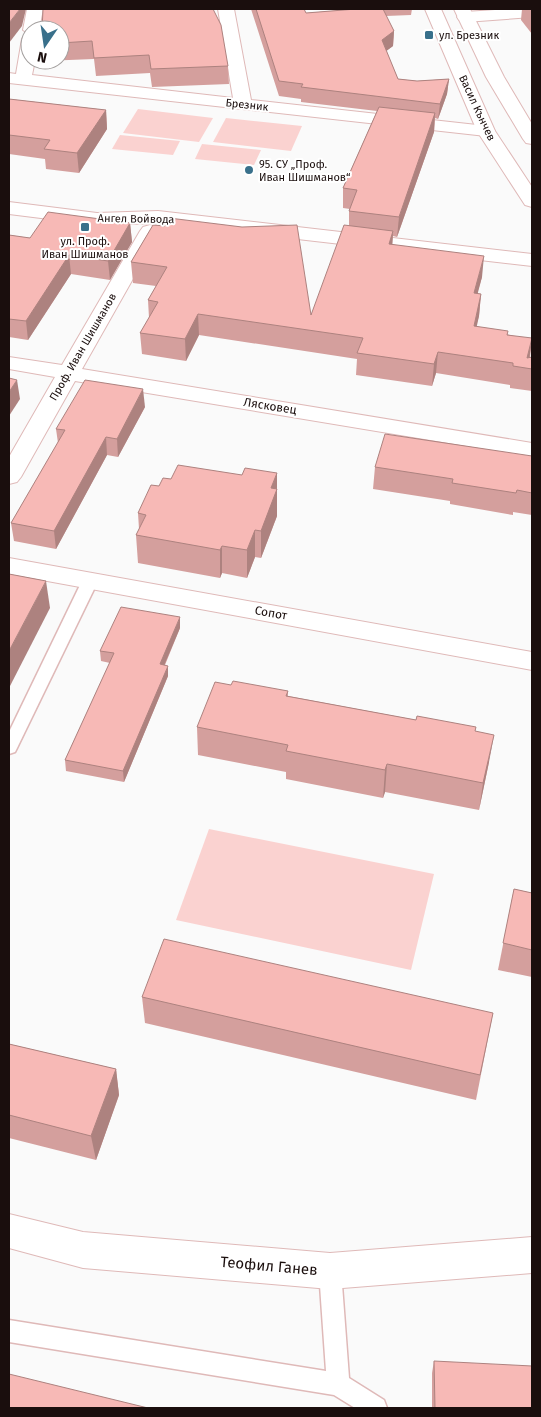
<svg xmlns="http://www.w3.org/2000/svg" width="541" height="1417" font-family="'Fira Sans',sans-serif">
  <style>
    .green { fill: #fad2d0 }
    .lines { fill: none; stroke-linecap: round; stroke-linejoin: round }
    .service-casing { stroke: #dfb9b8; stroke-width: 3 }
    .minor-casing { stroke: #dfb9b8; stroke-width: 2 }
    .tertiary-casing { stroke: #dfb9b8; stroke-width: 2 }
    .service { fill: #fff; fill-rule: evenodd }
    .minor { fill: #fff; fill-rule: evenodd }
    .tertiary { fill: #fff; fill-rule: evenodd }
    .wall { fill: #d49f9d }
    .shaded-wall { fill: #ad827f }
    .building { fill: #f7b9b6; stroke: #ad827f }
    .poi-dot { fill: #39708b; stroke: #fff; stroke-width: 2 }
    .labels { text-anchor: middle; dominant-baseline: central; stroke-width: 4; stroke-linejoin: round; paint-order: stroke }
    .far-poi-label { font-size: 11px; fill: #1a0e0d; stroke: #fff; text-anchor: start }
    .far-street-label { font-size: 11px; fill: #1a0e0d; stroke: #fff }
    .street-label { font-size: 12px; fill: #1a0e0d; stroke: #fff }
    .near-street-label { font-size: 15px; fill: #1a0e0d; stroke: #fff }
  </style>
  <rect width="100%" height="100%" fill="#fafafa"/>
  <g class="green">
    <polygon points="138,109 213,118 199,142 123,133"/>
    <polygon points="226,118 302,126 291,151 213,142"/>
    <polygon points="120,135 180,141 173,155 112,149"/>
    <polygon points="202,144 261,150 254,165 195,159"/>
    <polygon points="209,829 434,874 411,970 176,920"/>
  </g>
  <g class="lines">
    <g class="service-casing">
      <g id="service">
        <polygon points="90,576 95,577 98,581 17,748 15,752 9,754 9,732 82,581 85,577"/>
        <polygon points="330,1260 338,1263 341,1271 349,1378 384,1400 387,1408 355,1408 334,1395 9,1342 9,1320 326,1371 319,1271 322,1263"/>
      </g>
    </g>
    <g class="minor-casing">
      <g id="minor">
        <polygon points="27,9 43,9 39,30 30,30 30,60 35,60 32,75 233,98 218,9 234,9 251,100 486,126 492,127 495,131 492,135 486,136 9,83 9,73 16,74 22,39 24,36 29,34 23,30"/>
        <polygon points="511,9 532,9 532,17 465,22 459,20 457,17 459,14 465,12"/>
        <polygon points="9,202 97,213 158,211 532,254 532,266 158,223 97,225 9,214"/>
        <polygon points="150,225 157,227 160,231 82,369 532,443 532,457 75,381 21,477 17,482 9,484 9,457 55,377 9,369 9,357 62,365 140,231 143,227"/>
        <polygon points="9,558 532,652 532,670 9,574"/>
        <polygon points="9,1214 83,1232 330,1253 532,1237 532,1273 330,1289 83,1268 9,1248"/>
      </g>
    </g>
    <g class="tertiary-casing">
      <g id="tertiary">
        <polygon points="425,9 441,9 495,131 532,187 532,207 525,205 477,131"/>
        <polygon points="454,9 470,9 504,77 532,124 532,144 526,143 523,139 486,77"/>
      </g>
    </g>
    <use href="#service" class="service"/>
    <use href="#minor" class="minor"/>
    <use href="#tertiary" class="tertiary"/>
  </g>
  <g class="wall">
    <polygon points="251,9 304,9 306,13 356,9 412,9 411,15 386,16 394,31 393,46 386,51 398,79 417,81 449,79 447,94 438,119 435,118 434,132 397,237 393,236 392,244 482,277 477,294 481,294 479,316 476,326 532,341 530,357 532,357 532,391 510,388 510,385 436,373 432,386 356,375 357,359 199,335 186,361 142,354 140,333 149,318 148,300 156,286 133,283 131,262 153,225 311,315 349,226 349,211 350,209 343,208 343,188 377,111 301,102 301,99 279,96"/>
    <polygon points="522,9 532,9 532,34 521,20"/>
    <polygon points="60,30 228,66 229,84 152,87 150,73 96,76 94,59 44,61 44,60 60,60"/>
    <polygon points="9,99 106,110 107,129 79,173 46,169 45,159 9,154"/>
    <polygon points="130,223 132,242 110,280 71,274 28,340 9,337 9,235 30,238"/>
    <polygon points="145,407 118,457 107,455 56,549 14,541 11,523 58,443 56,429"/>
    <polygon points="532,456 532,515 513,512 513,515 450,504 450,501 373,489 375,467"/>
    <polygon points="277,473 277,516 261,558 255,557 247,578 222,573 220,578 138,563 136,535 139,529 138,513 159,486 171,479"/>
    <polygon points="180,628 165,665 168,676 124,782 66,771 65,760 110,663 101,661 100,651"/>
    <polygon points="231,685 288,691 288,696 475,731 489,762 479,810 385,792 383,798 286,779 286,772 198,755 197,727"/>
    <polygon points="514,889 532,893 532,977 498,970"/>
    <polygon points="142,997 493,1013 476,1100 145,1023"/>
    <polygon points="9,1044 116,1069 119,1095 96,1160 9,1138"/>
    <polygon points="434,1361 532,1408 432,1408 432,1373"/>
  </g>
  <g class="shaded-wall">
    <polygon points="20,9 26,9 22,26 9,43 9,23"/>
    <polygon points="394,31 393,46 381,55 382,40"/>
    <polygon points="449,79 447,94 438,119 440,104"/>
    <polygon points="106,110 107,129 79,173 77,153"/>
    <polygon points="435,113 434,132 397,237 399,217"/>
    <polygon points="130,223 132,242 110,280 108,261"/>
    <polygon points="393,231 392,252 389,244"/>
    <polygon points="69,255 71,274 28,340 26,321"/>
    <polygon points="484,256 482,277 472,315 474,293"/>
    <polygon points="481,294 479,316 472,348 474,326"/>
    <polygon points="198,314 199,335 186,361 185,339"/>
    <polygon points="532,340 529,360 527,358"/>
    <polygon points="438,352 436,373 432,386 434,364"/>
    <polygon points="17,380 20,399 9,416 9,392"/>
    <polygon points="143,389 145,407 118,457 117,439"/>
    <polygon points="106,437 107,455 56,549 54,531"/>
    <polygon points="277,473 277,516 261,558 261,531 271,488"/>
    <polygon points="255,530 255,557 247,578 247,550"/>
    <polygon points="222,546 222,573 220,578 220,550"/>
    <polygon points="46,581 50,608 9,688 9,651"/>
    <polygon points="180,617 180,628 160,675 160,664"/>
    <polygon points="168,666 168,676 124,782 123,771"/>
    <polygon points="494,735 489,762 479,810 483,783"/>
    <polygon points="387,764 385,792 383,798 385,770"/>
    <polygon points="116,1069 119,1095 96,1160 91,1136"/>
  </g>
  <g class="building">
    <polygon points="9,9 20,9 9,23"/>
    <polygon points="43,9 213,9 221,25 228,66 151,69 149,55 94,58 92,41 60,43 60,30 42,30"/>
    <polygon points="256,9 304,9 306,13 356,9 383,9 394,31 382,40 398,79 417,81 449,79 440,104 301,87 303,84 279,81"/>
    <polygon points="9,99 106,110 77,153 44,149 50,140 9,135"/>
    <polygon points="379,107 435,113 399,217 349,211 357,190 343,188"/>
    <polygon points="48,212 130,223 108,261 69,255 26,321 9,319 9,235 30,238"/>
    <polygon points="169,218 242,227 297,225 311,315 344,225 393,231 389,244 484,256 474,293 481,294 474,326 508,331 507,335 532,338 527,358 532,357 532,369 513,366 513,363 438,352 434,364 357,353 363,338 198,314 185,339 140,333 158,302 148,300 167,267 131,262 153,225 165,226"/>
    <polygon points="9,378 17,380 9,392"/>
    <polygon points="85,380 143,389 117,439 106,437 54,531 11,523 65,430 56,429"/>
    <polygon points="385,434 532,456 532,493 517,490 516,493 452,483 453,479 375,467"/>
    <polygon points="178,465 242,475 245,468 277,473 271,488 277,489 261,531 255,530 247,550 222,546 220,550 136,535 146,515 138,513 151,485 159,486 163,478 171,479"/>
    <polygon points="9,574 46,581 9,651"/>
    <polygon points="121,607 180,617 160,664 168,666 123,771 65,760 114,653 100,651"/>
    <polygon points="233,681 288,691 286,696 416,720 417,716 476,727 475,731 494,735 483,783 387,764 385,770 286,751 288,745 197,727 215,682 231,685"/>
    <polygon points="514,889 532,893 532,950 503,943"/>
    <polygon points="164,939 493,1013 480,1075 142,997"/>
    <polygon points="9,1044 116,1069 91,1136 9,1115"/>
    <polygon points="434,1361 532,1366 532,1408 435,1408"/>
    <polygon points="9,1374 148,1408 9,1408"/>
  </g>
  <g class="poi-dot">
    <rect x="424" y="30" width="10" height="10" rx="2.5"/>
    <circle cx="249" cy="170" r="5"/>
    <rect x="80" y="222" width="10" height="10" rx="2.5"/>
  </g>
  <g class="labels">
    <g class="far-poi-label">
      <text x="439" y="35">ул. Брезник</text>
      <text x="259" y="164">95. СУ „Проф.<tspan x="259" dy="13">Иван Шишманов“</tspan></text>
      <text x="85" y="241" text-anchor="middle">ул. Проф.<tspan x="85" dy="13">Иван Шишманов</tspan></text>
    </g>
    <g class="far-street-label">
      <text transform="translate(247 105) rotate(6)">Брезник</text>
      <text transform="translate(477 108) rotate(65)">Васил Кънчев</text>
      <text transform="translate(136 219) rotate(1)">Ангел Войвода</text>
      <text transform="translate(83 347) rotate(-60)">Проф. Иван Шишманов</text>
    </g>
    <g class="street-label">
      <text transform="translate(270 406) rotate(9)">Лясковец</text>
      <text transform="translate(271 613) rotate(10)">Сопот</text>
    </g>
    <g class="near-street-label">
      <text transform="translate(269 1266) rotate(5)">Теофил Ганев</text>
    </g>
  </g>
  <rect width="541" height="1417" fill="none" stroke="#1a0e0d" stroke-width="20"/>
  <g transform="translate(45 45) rotate(193)"><circle r="24" fill="#ffffff" stroke="#a39f9e"/>
  <path d="M0-4L9 19L0 12L-9 19Z" fill="#39708b"/>
  <text y="-8" font-size="14" font-weight="bold" text-anchor="middle" fill="#1a0e0d">N</text>
  </g>
</svg>
